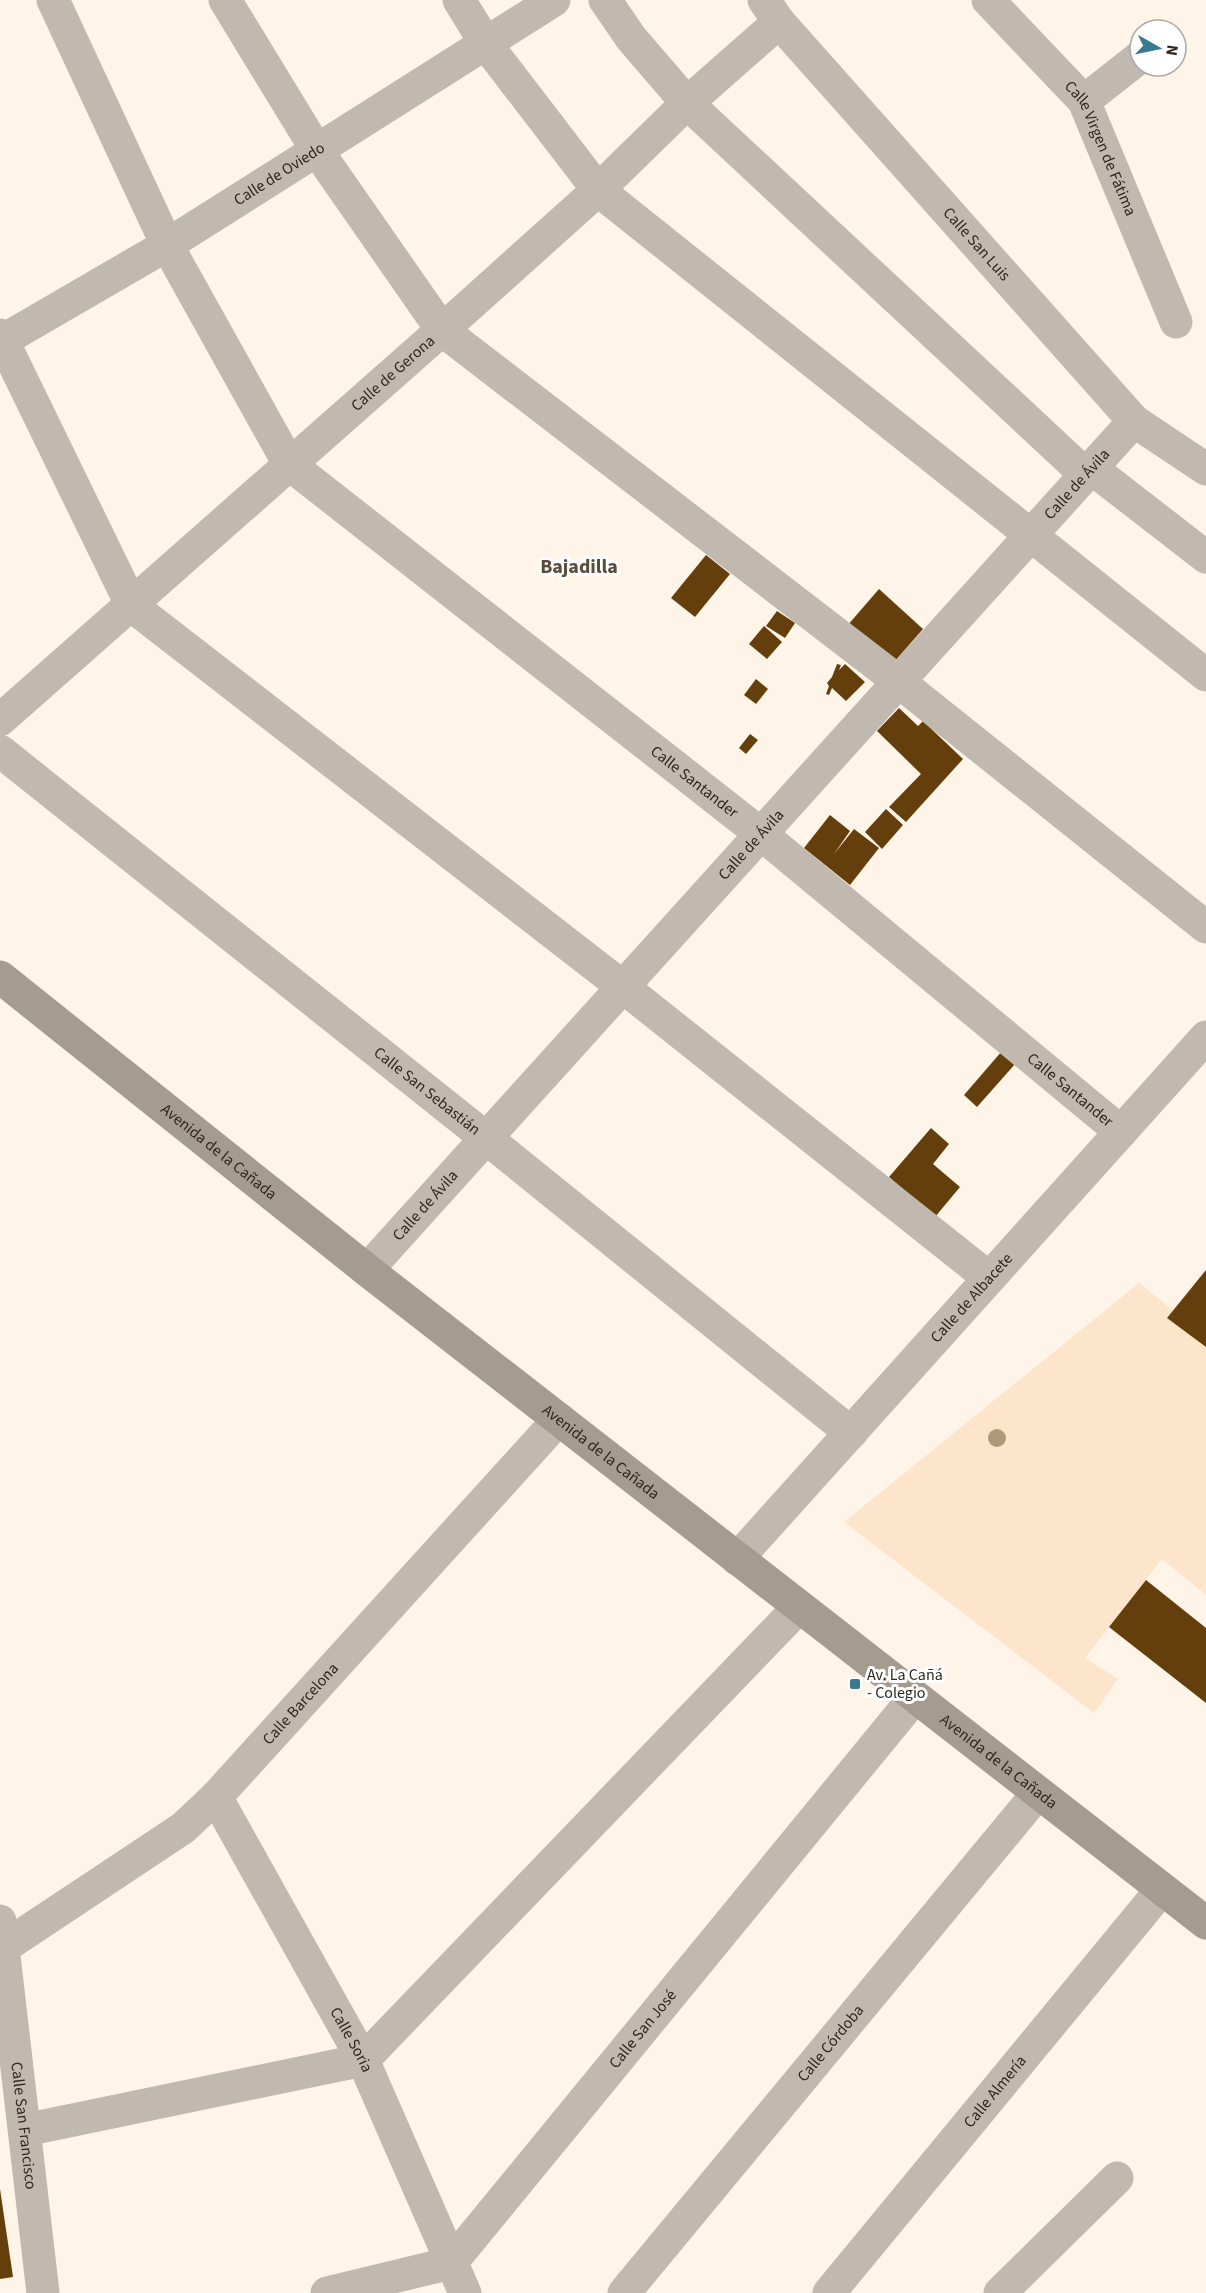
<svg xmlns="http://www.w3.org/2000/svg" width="1206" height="2293" font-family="'Source Sans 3',sans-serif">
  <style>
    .built { fill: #fce5cb }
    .building { fill: #643f0b }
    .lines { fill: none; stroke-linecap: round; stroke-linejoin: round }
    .street { stroke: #c1b9b0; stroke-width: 33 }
    .secondary { stroke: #a69b8f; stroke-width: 33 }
    .tree { fill: #b09879 }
    .poi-dot { fill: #3a7a8e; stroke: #fff; stroke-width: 2 }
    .labels { text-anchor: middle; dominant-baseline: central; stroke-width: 6; stroke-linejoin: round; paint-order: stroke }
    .street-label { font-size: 16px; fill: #2e2820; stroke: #fff }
    .poi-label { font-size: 16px; fill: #2e2820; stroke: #fff; text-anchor: start }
    .quarter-label { font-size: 20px; font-weight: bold; fill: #5a4b3b; stroke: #fff }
  </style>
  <rect width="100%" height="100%" fill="#fef4e8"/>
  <polygon class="built" points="1206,1270 1206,1595 1162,1559 1085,1658 1118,1679 1094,1713 844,1522 1139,1283 1174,1311"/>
  <g class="building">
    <polygon points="706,555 730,574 695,617 671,598"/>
    <polygon points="879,589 923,629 895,661 847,626"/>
    <polygon points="777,611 795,623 785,638 766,626"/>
    <polygon points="764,626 782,642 767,659 749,644"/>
    <polygon points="837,664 841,665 839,670 845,664 865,682 846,701 832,688 829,695 826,694 829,686 827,683 832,677"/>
    <polygon points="756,679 768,689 756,704 744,695"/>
    <polygon points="899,708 918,726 923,721 963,759 906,822 889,807 921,774 877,731"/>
    <polygon points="750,734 758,740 746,754 739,748"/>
    <polygon points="886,809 903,825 882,849 865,832"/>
    <polygon points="830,815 850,831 834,854 854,829 879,848 850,885 804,848"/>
    <polygon points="1002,1051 1016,1063 977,1107 964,1095"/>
    <polygon points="931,1128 949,1144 933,1164 960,1187 935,1217 889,1177"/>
    <polygon points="1206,1270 1206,1347 1167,1318"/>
    <polygon points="1146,1580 1206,1628 1206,1703 1109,1627"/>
    <polygon points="0,2189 13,2277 0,2279"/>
  </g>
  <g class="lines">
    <g class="street">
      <path id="s1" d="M 53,0 L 167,245 L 289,464 L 761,834 L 1121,1132"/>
      <polyline points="225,0 316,149 442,330 898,681 1206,927"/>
      <polyline points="459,0 486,44 598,190 1206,675"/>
      <polyline points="605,0 631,38 687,103 1085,474"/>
      <path id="s2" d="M 764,0 L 779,22 L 1134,421 L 1206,469"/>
      <path id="s3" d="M 988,0 L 1084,101 L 1176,322"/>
      <polyline points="1084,101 1140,57"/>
      <polyline points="0,335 132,606 623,987 989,1278"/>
      <path id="s4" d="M 0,342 L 167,245 L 554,0"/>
      <polyline points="1091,468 1206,557"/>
      <path id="s5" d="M 0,720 L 442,330 L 598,190 L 687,103 L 779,22"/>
      <path id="s6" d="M 0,751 L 486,1138 L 851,1433"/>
      <path id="s7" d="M 367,1270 L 1134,421"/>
      <path id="s8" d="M 737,1559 L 1206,1037"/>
      <path id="s9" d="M 216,1797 L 363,2060 L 465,2293"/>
      <path id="s10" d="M 0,1921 L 43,2293"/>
      <path id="s11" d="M 4,1947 L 183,1828 L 216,1797 L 559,1419"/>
      <polyline points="25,2130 363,2060 799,1607"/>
      <path id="s12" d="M 327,2293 L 451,2263 L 915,1697"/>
      <path id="s13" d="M 624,2293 L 1038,1793"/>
      <path id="s14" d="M 829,2293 L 1162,1889"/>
      <polyline points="1000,2293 1117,2178"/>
    </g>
    <path class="secondary" id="s15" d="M 0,977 L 367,1270 L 1206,1923"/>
  </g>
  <circle class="tree" cx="997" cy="1438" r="9"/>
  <rect class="poi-dot" x="849" y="1678" width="12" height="12" rx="3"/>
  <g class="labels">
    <g class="street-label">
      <text stroke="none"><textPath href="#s3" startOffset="189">Calle Virgen de Fátima</textPath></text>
      <text stroke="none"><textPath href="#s4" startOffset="326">Calle de Oviedo</textPath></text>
      <text stroke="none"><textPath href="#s2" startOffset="324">Calle San Luis</textPath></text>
      <text stroke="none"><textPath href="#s5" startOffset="524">Calle de Gerona</textPath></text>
      <text stroke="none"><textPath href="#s7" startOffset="1059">Calle de Ávila</textPath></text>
      <text stroke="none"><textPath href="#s1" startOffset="1036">Calle Santander</textPath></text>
      <text stroke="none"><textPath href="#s7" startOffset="573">Calle de Ávila</textPath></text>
      <text stroke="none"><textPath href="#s1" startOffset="1522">Calle Santander</textPath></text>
      <text stroke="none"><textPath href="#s6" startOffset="546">Calle San Sebastián</textPath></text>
      <text stroke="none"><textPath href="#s15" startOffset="280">Avenida de la Cañada</textPath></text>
      <text stroke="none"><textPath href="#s7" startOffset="87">Calle de Ávila</textPath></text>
      <text stroke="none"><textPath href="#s8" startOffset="351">Calle de Albacete</textPath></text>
      <text stroke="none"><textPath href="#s15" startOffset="766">Avenida de la Cañada</textPath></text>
      <text stroke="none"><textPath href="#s11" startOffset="386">Calle Barcelona</textPath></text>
      <text stroke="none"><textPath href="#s15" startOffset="1270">Avenida de la Cañada</textPath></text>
      <text stroke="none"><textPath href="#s12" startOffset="430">Calle San José</textPath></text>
      <text stroke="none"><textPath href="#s9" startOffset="278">Calle Soria</textPath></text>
      <text stroke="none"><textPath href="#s13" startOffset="324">Calle Córdoba</textPath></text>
      <text stroke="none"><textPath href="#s14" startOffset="261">Calle Almería</textPath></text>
      <text stroke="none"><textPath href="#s10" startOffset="206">Calle San Francisco</textPath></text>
    </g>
    <g class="poi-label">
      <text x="867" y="1675">Av. La Cañá<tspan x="867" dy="18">- Colegio</tspan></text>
    </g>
    <g class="quarter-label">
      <text x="579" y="567">Bajadilla</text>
    </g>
  </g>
  <g transform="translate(1158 48) rotate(99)"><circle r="28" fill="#ffffff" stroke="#aba9a6" stroke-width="1.5"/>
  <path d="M0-4.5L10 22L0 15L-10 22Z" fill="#3a7a8e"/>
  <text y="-9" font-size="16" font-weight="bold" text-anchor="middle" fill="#2e2820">N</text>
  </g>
</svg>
